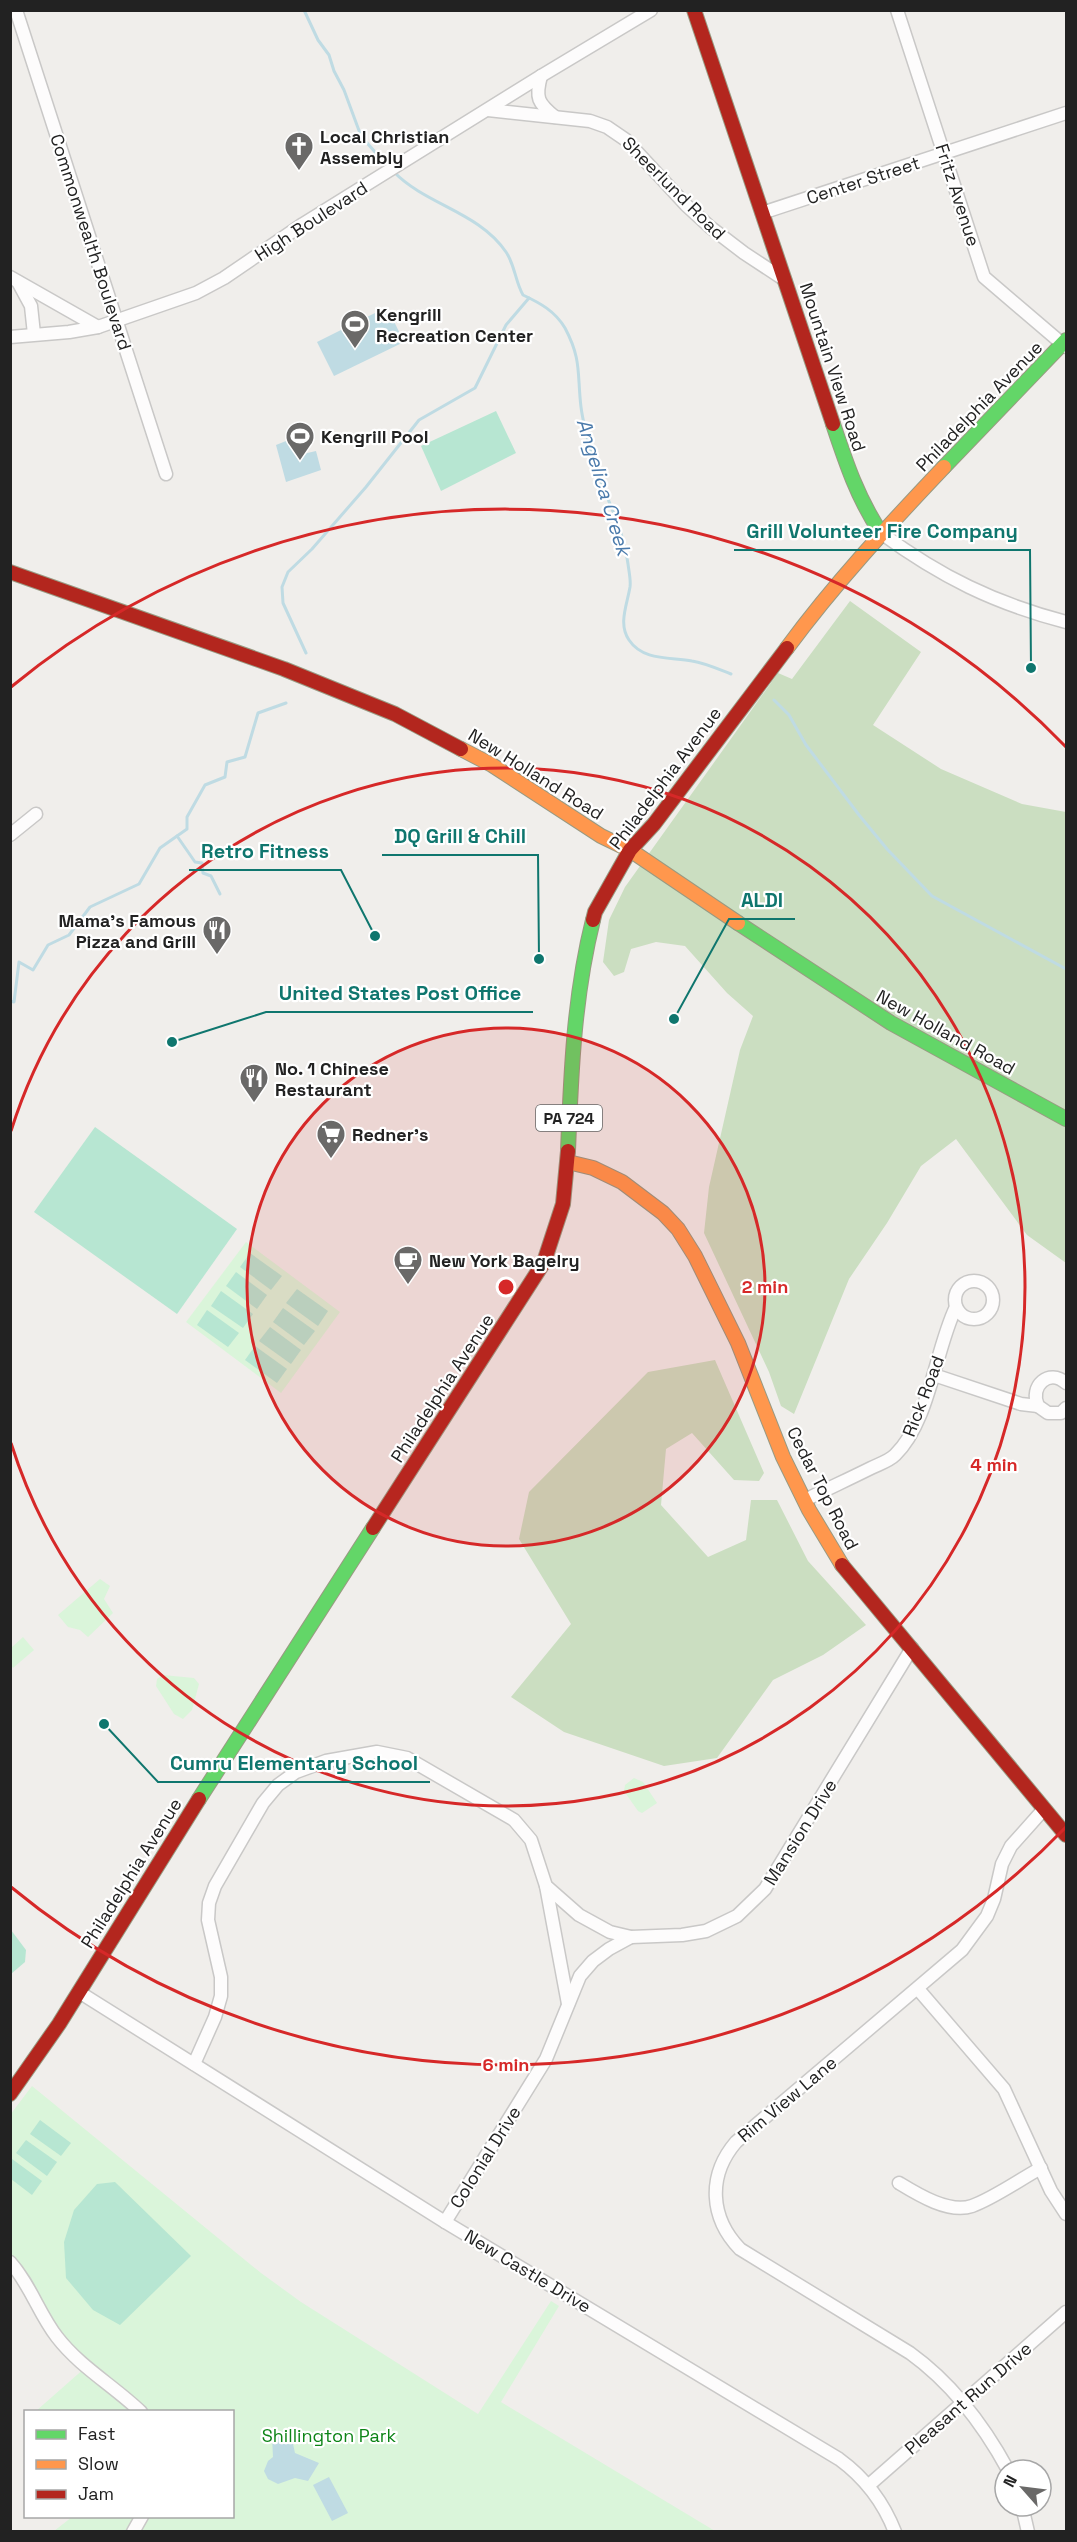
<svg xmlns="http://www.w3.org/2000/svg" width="1077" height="2542" font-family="'Space Grotesk',sans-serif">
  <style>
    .forest { fill: #cbdec1 }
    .park { fill: #daf5da }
    .pitch { fill: #b7e6d2 }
    .water { fill: #bfdbe3 }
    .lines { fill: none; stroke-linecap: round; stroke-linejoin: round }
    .stream { stroke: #bfdbe3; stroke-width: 3 }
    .street-casing { stroke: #c9c8c7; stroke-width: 15 }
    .fast-casing { stroke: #999a82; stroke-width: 16 }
    .slow-casing { stroke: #999a82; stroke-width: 16 }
    .jam-casing { stroke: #999a82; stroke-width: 16 }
    .street { stroke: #fdfcfc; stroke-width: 12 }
    .fast { stroke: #63d668; stroke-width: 14 }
    .slow { stroke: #ff974d; stroke-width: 14 }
    .jam { stroke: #b3261e; stroke-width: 14 }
    .ring { fill: none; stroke: #d62828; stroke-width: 3 }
    .labels { text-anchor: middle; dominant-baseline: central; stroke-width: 4.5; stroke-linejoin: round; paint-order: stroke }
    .shield { fill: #fff; stroke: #646464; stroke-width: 1.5 }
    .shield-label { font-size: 16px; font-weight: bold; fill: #222 }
    .poi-label { font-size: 18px; font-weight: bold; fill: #222; stroke: #fff; text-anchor: start }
    .street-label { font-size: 18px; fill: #222; stroke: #fff }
    .park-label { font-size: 18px; fill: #0c8416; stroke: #fff }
    .water-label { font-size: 20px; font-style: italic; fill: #4a7aab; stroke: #fff }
    .centre { fill: #d62828; stroke: #fff; stroke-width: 3 }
    .ring-label { font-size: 18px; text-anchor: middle; font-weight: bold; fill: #d62828; stroke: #fff; stroke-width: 4.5; stroke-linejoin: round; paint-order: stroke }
    .leader { fill: none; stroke: #0f766e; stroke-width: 2 }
    .callout-dot { fill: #0f766e; stroke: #fff; stroke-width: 2 }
    .callout-label { font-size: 20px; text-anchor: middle; font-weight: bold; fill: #0f766e; stroke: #fff; stroke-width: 4.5; stroke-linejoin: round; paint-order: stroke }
  </style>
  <rect width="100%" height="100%" fill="#f0eeeb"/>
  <g class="forest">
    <polygon points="850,601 921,652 873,725 941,769 1022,804 1066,812 1066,1263 1027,1235 956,1139 921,1166 887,1223 849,1279 794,1414 781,1406 769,1372 704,1233 709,1187 740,1050 753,1016 727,993 685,946 656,942 631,949 624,972 614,976 603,962 609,920 625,887 778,673 792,679"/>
    <polygon points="715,1360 764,1473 759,1481 734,1480 692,1433 666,1449 661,1505 708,1557 746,1540 751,1500 777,1500 808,1561 866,1625 823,1655 773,1680 717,1758 664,1766 564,1732 511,1697 571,1624 519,1539 529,1492 648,1372"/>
  </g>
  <g class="park">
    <polygon points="246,1242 340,1312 281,1393 186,1322"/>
    <polygon points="100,1579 110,1586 104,1599 113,1613 88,1637 80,1630 68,1627 58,1615"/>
    <polygon points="23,1637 34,1650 13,1668 11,1665 11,1648"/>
    <polygon points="163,1675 194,1678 199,1684 192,1710 183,1719 174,1714 156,1686 157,1679"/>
    <polygon points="634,1778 643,1782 657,1803 642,1813 638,1811 624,1791 625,1785"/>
    <polygon points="32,2086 261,2273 301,2302 478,2414 551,2301 559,2306 501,2402 715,2531 54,2531 72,2517 232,2516 232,2412 36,2411 86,2367 67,2347 11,2263 10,2115"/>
  </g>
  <g class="pitch">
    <polygon points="496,411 516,453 441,491 421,446"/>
    <polygon points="95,1127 237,1229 177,1314 34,1212"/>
    <polygon points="250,1253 282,1276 271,1290 240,1267"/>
    <polygon points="236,1272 267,1295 257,1309 226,1286"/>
    <polygon points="297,1289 328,1311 318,1326 286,1303"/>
    <polygon points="221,1291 253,1314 243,1328 211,1306"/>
    <polygon points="283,1308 315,1331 304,1345 273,1322"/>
    <polygon points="207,1310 239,1333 228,1347 197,1325"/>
    <polygon points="270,1327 301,1350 291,1364 259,1341"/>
    <polygon points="255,1346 287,1369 277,1383 245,1360"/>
    <polygon points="11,1930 26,1950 25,1962 11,1974"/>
    <polygon points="40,2120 71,2143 61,2156 30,2134"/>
    <polygon points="26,2140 57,2162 47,2176 16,2153"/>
    <polygon points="12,2159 42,2181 32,2195 11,2179"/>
    <polygon points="115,2182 191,2256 120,2325 93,2310 66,2278 64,2242 74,2210 97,2184"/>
  </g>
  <g class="water">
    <polygon points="387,307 404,342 334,376 317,342"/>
    <polygon points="296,437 303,454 316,451 321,470 286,482 276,445"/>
    <polygon points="281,2431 291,2435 295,2453 319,2463 308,2481 295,2478 278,2484 268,2479 264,2471 268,2461 273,2457 272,2437"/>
    <polygon points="329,2477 348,2513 332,2521 313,2485"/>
  </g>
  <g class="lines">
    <g class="stream">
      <polyline points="304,10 318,40 329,55 334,71 344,90 361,136 389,168"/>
      <path d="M 394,172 C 426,205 479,212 506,252 C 515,265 515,281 523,295 C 540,303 555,311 565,328 C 582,360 577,374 581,407 C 583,423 588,441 592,456 C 603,493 623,526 628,564 C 629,572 631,580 630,587 C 627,605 618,624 629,640 C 643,661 670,657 692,661 C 705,663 718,669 731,674"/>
      <polyline points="306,653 283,603 282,587 288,572 312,549 366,487 419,420 475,388 506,325 529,298"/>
      <polyline points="774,700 789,715 806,745 859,815 887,849 932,896 1066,969"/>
      <polyline points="177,836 195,862 202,863 203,873 211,876 220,894"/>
      <polyline points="10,1001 14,1002 19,962 33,970 48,945 69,935 90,907 139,884 160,848 187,829 187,817 205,785 225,777 227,762 245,757 258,713 286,703"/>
    </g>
    <g class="street-casing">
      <g id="street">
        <polyline points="16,10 166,474"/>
        <polyline points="897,10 984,277 1066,347"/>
        <path d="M 541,76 C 535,98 538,103 555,117"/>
        <polyline points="488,110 590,121 607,127 626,140 686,205 710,227 744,253 785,280"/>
        <polyline points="762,213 1066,113"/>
        <polyline points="10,277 98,327"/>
        <polyline points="18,282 31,306 34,334"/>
        <polyline points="10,337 69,332 98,327 196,293 224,278 303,224 541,76 651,10"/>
        <path d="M 881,533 C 941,577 994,603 1066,622"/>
        <polyline points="10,835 36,814"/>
        <circle cx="974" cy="1300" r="19"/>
        <polyline points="934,1375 1021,1404 1038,1406"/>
        <path d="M 1066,1383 C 1049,1368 1029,1386 1038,1406 L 1048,1413 L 1061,1413 L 1066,1408"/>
        <path d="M 805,1500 C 827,1489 849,1479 871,1468 C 879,1464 889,1461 895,1455 C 930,1421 935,1350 956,1307"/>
        <polyline points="546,1886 568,2004"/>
        <polyline points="918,1989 1004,2089 1051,2191 1066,2214"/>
        <path d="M 79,1992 L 445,2222 L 839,2459 C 865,2478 883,2501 895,2532"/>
        <polyline points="194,2064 215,2017 221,1996 221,1977 208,1920 209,1903 215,1886 263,1803 278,1785 296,1772 326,1761 377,1752 407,1758 514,1820 531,1840 546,1886 579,1915 610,1932 631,1937 682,1935 706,1931 737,1916 765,1889 912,1648"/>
        <path d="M 899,2183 C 917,2194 949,2214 972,2206 C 994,2198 1019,2180 1041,2168"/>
        <polyline points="445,2222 546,2059 580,1976 593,1961 609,1949 631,1937"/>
        <path d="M 10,2262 C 30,2284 39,2314 57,2337 C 80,2367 114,2386 141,2412"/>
        <path d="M 1008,2470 C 983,2424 953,2384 910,2353 L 740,2249 C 710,2218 707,2176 736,2142 L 962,1950 L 987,1916 L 994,1899 L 1002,1864 L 1011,1846 L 1044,1809"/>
        <polyline points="869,2485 1066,2312"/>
        <polyline points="1022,2506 1028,2532"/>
        <polyline points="133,2532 142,2516"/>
      </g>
    </g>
    <g class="fast-casing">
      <g id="fast">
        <path d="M 833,424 C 846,463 858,499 881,533"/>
        <polyline points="944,467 1066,340"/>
        <polyline points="738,923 891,1023 1066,1119"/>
        <path d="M 568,1151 C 571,1073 574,996 593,920"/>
        <polyline points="199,1799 373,1528"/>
      </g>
    </g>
    <g class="slow-casing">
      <g id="slow">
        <path d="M 787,648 C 835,583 889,525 944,467"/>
        <polyline points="461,749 492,765 601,836 630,850 738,923"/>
        <polyline points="568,1162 593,1168 622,1182 663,1213 678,1229 695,1256 738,1343 783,1457 809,1510 842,1565"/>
      </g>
    </g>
    <g class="jam-casing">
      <g id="jam">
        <polyline points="694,10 833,424"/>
        <polyline points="10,572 284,669 395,714 461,749"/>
        <polyline points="593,920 595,912 630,850 654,824 787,648"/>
        <polyline points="373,1528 544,1262 563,1204 568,1151"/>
        <polyline points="842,1565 1066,1835"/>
        <polyline points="10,2094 59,2024 199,1799"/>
      </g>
    </g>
    <use href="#street" class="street"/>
    <use href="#fast" class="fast"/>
    <use href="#slow" class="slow"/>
    <use href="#jam" class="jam"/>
  </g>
  <circle cx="506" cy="1287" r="259" fill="#d62828" fill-opacity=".12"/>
  <g class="ring">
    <circle cx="506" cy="1287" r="259"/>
    <path d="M11 1131A519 519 0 1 1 11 1443"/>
    <path d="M1066 1827A778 778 0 0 1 11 1887M11 687A778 778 0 0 1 1066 747"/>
  </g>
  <defs>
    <g id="church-pin" transform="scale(1.5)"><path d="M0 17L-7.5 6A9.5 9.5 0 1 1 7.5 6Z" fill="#6a6968" stroke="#fff"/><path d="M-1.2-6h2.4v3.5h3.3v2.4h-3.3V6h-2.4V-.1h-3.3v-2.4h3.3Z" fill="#fff"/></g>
    <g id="stadium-pin" transform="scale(1.5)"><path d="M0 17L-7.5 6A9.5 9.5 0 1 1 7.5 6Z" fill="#6a6968" stroke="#fff"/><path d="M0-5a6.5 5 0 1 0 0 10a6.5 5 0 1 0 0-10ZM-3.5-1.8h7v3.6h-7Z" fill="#fff"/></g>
    <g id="restaurant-pin" transform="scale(1.5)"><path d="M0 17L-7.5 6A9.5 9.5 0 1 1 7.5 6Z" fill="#6a6968" stroke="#fff"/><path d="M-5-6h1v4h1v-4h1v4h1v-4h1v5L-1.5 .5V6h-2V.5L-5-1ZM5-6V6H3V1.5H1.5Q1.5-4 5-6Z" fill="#fff"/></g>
    <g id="supermarket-pin" transform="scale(1.5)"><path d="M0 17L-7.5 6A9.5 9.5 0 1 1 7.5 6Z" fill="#6a6968" stroke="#fff"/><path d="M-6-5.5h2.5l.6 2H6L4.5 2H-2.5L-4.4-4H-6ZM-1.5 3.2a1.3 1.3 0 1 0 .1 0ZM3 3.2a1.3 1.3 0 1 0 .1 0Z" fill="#fff"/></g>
    <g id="cafe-pin" transform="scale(1.5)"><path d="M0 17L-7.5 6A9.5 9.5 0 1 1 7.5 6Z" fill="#6a6968" stroke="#fff"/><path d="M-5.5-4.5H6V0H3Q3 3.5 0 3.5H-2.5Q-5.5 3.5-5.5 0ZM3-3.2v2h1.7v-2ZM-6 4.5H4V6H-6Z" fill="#fff"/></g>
  </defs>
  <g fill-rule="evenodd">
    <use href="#church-pin" x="299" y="146"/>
    <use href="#stadium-pin" x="355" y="324"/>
    <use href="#stadium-pin" x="300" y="436"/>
    <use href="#restaurant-pin" x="217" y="930"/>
    <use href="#restaurant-pin" x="254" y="1078"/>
    <use href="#supermarket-pin" x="331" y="1134"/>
    <use href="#cafe-pin" x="408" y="1260"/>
  </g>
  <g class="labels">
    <rect class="shield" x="536" y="1105" width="66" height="26" rx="4.5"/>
    <g class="shield-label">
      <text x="569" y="1118">PA 724</text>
    </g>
    <g class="poi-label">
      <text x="320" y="136">Local Christian<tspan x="320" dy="21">Assembly</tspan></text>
      <text x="376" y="314">Kengrill<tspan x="376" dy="21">Recreation Center</tspan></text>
      <text x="321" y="436">Kengrill Pool</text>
      <text x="196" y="920" text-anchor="end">Mama's Famous<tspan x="196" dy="21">Pizza and Grill</tspan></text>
      <text x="275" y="1068">No. 1 Chinese<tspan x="275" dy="21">Restaurant</tspan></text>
      <text x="352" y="1134">Redner's</text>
      <text x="429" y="1260">New York Bagelry</text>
    </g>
    <g class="street-label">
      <text transform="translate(863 180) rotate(-18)">Center Street</text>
      <text transform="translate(674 188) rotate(45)">Sheerlund Road</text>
      <text transform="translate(958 195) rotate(72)">Fritz Avenue</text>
      <text transform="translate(311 221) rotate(-33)">High Boulevard</text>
      <text transform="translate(91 242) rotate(72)">Commonwealth Boulevard</text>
      <text transform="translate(833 367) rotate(72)">Mountain View Road</text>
      <text transform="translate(979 406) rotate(-46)">Philadelphia Avenue</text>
      <text transform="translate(536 774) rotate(32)">New Holland Road</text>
      <text transform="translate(665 778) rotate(-53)">Philadelphia Avenue</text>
      <text transform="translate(946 1032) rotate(29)">New Holland Road</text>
      <text transform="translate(442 1388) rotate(-57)">Philadelphia Avenue</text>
      <text transform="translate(923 1396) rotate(-69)">Rick Road</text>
      <text transform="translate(823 1488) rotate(63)">Cedar Top Road</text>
      <text transform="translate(800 1832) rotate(-58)">Mansion Drive</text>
      <text transform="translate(131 1873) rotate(-58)">Philadelphia Avenue</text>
      <text transform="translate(787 2099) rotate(-40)">Rim View Lane</text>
      <text transform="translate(485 2157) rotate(-58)">Colonial Drive</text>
      <text transform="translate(528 2271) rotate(31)">New Castle Drive</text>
      <text transform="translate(968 2398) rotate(-41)">Pleasant Run Drive</text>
    </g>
    <g class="park-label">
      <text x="329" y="2435">Shillington Park</text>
    </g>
    <g class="water-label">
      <text transform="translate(604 487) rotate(73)">Angelica Creek</text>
    </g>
  </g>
  <circle cx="506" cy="1287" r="9" class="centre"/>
  <g class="ring-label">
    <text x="765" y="1293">2 min</text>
    <text x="994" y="1471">4 min</text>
    <text x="506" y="2071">6 min</text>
  </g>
  <path class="leader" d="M1031 668L1030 550H734M539 959L538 855H382M375 936L341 870H189M674 1019L729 919H795M172 1042L266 1012H533M104 1724L158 1782H430"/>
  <g class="callout-dot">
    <circle cx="1031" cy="668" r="6"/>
    <circle cx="539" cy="959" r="6"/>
    <circle cx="375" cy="936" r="6"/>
    <circle cx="674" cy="1019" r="6"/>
    <circle cx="172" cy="1042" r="6"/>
    <circle cx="104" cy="1724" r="6"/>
  </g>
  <g class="callout-label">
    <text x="882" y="538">Grill Volunteer Fire Company</text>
    <text x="460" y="843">DQ Grill &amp; Chill</text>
    <text x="265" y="858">Retro Fitness</text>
    <text x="762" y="907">ALDI</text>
    <text x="400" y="1000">United States Post Office</text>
    <text x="294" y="1770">Cumru Elementary School</text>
  </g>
  <rect width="1077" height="2542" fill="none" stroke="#222222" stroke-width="24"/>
  <rect x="24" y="2410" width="210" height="108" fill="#ffffff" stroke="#a7a7a7" stroke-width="1.5"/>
  <rect x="36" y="2430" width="30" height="9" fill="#63d668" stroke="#a7a7a7" stroke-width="1.5"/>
  <text x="78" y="2440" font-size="18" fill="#222222">Fast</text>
  <rect x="36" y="2460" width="30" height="9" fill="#ff974d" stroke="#a7a7a7" stroke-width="1.5"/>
  <text x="78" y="2470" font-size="18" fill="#222222">Slow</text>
  <rect x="36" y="2490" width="30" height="9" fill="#b3261e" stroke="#a7a7a7" stroke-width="1.5"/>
  <text x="78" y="2500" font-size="18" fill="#222222">Jam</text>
  <g transform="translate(1023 2488) rotate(298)"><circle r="28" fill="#ffffff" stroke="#a7a7a7" stroke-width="1.5"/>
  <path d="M0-4.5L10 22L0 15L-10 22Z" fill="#6a6968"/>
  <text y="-9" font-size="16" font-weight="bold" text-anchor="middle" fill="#222222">N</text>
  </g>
</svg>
